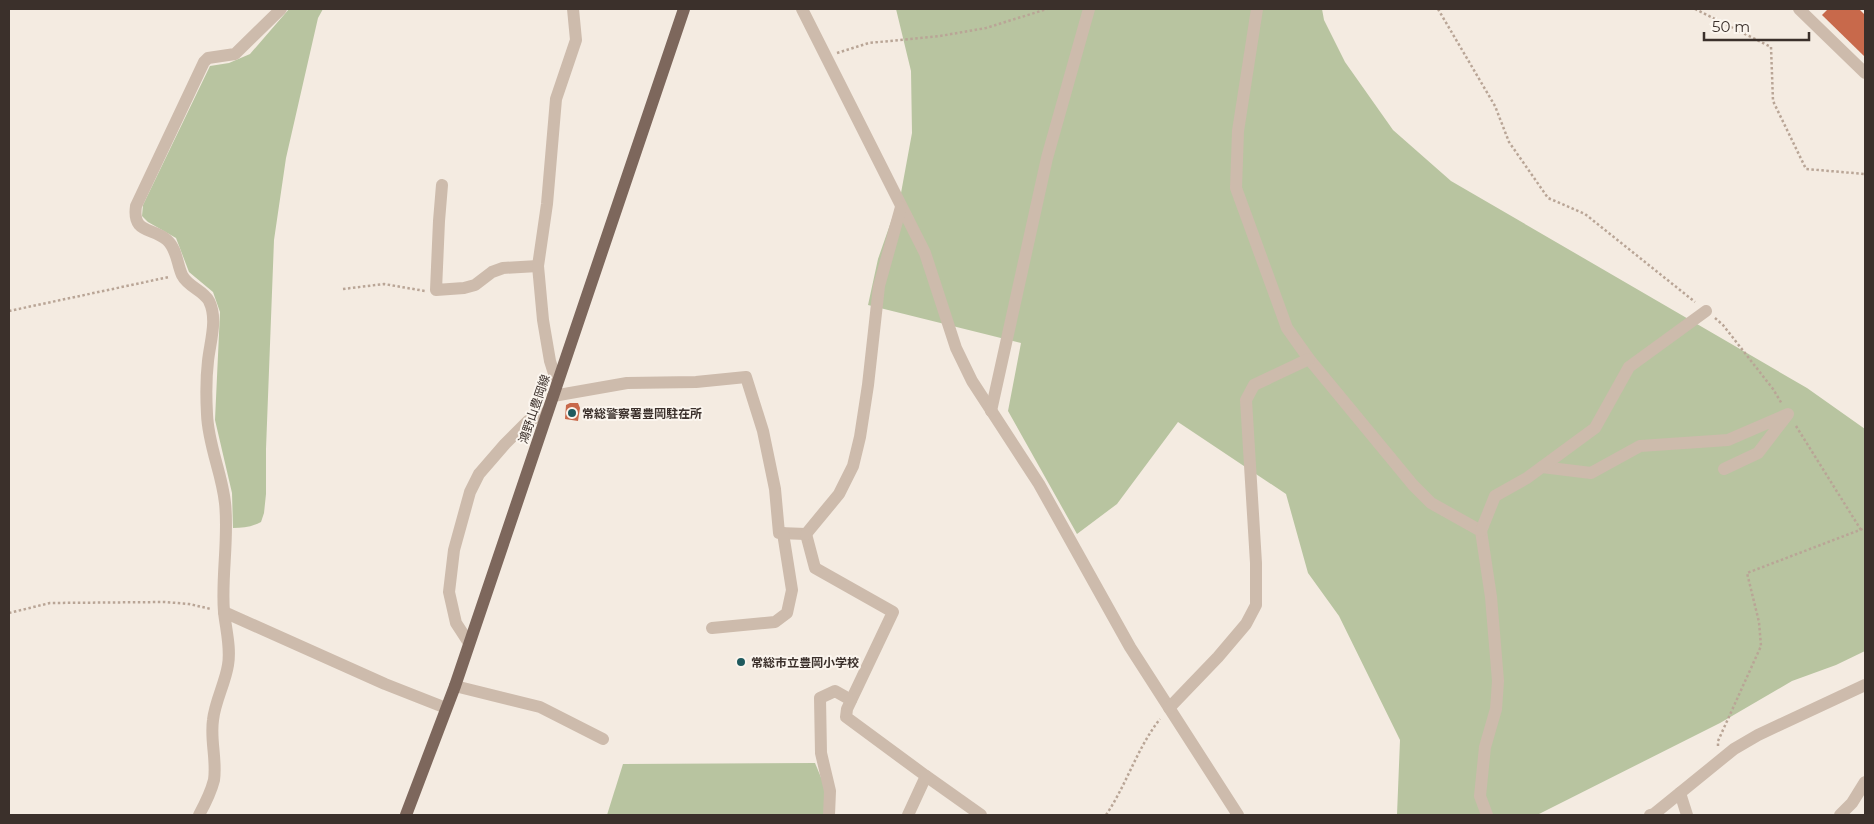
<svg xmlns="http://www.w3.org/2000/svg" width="1874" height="824" font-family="Montserrat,'Noto Sans JP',sans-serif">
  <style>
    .green { fill: #b8c4a0 }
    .building { fill: #c8694b }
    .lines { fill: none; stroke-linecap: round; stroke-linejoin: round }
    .path { stroke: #b9a596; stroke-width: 2.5; stroke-dasharray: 2.5 2.5; stroke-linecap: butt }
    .minor { stroke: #cdbbac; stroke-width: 12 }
    .major { stroke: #7d675c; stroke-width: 12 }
    .poi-dot { fill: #1f5a5e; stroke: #fbf5ee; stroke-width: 2 }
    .labels { text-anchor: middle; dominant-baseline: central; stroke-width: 4; stroke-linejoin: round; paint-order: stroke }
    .street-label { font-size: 12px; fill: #3b302b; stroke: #fbf5ee }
    .poi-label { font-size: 12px; font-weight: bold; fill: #3b302b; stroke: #fbf5ee; text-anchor: start }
  </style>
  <rect width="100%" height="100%" fill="#f4ebe1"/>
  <g class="green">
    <path d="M 289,9 L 323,9 L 318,18 L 286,158 L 274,240 L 266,449 L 266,494 L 264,513 L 261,522 C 251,527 243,528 233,528 L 232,493 L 215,420 L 220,312 L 213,292 L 189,272 L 176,238 L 148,222 L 142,216 L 143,205 L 210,66 L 229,63 L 250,54 Z"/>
    <polygon points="896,9 1322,9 1324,20 1345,62 1393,130 1451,181 1807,388 1865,429 1865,651 1836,665 1792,681 1720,723 1537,815 1397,815 1400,740 1339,616 1308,573 1286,494 1178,422 1117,504 1077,534 1008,411 1021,343 868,305 878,259 901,193 912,133 911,71"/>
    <polygon points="815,763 825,787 824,815 607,815 623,764"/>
  </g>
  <g class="building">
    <polygon points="1828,9 1859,9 1865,15 1865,57 1822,15"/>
    <polygon points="570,403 578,403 580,408 578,421 565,419 566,405"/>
  </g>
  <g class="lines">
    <g class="path">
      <polyline points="1438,9 1495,106 1509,142 1548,198 1585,214 1695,302"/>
      <polyline points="1695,9 1771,47 1773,101 1806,169 1865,174"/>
      <polyline points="837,53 869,43 940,36 986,28 1047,9"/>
      <polyline points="343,289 384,284 425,291"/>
      <polyline points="9,311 169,277"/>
      <polyline points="1715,318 1723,325 1773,389 1782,404"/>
      <polyline points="1796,426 1861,530"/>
      <polyline points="9,613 50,603 165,602 189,604 211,609"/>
      <polyline points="1718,746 1718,741 1761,646 1759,622 1747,573 1865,528"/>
      <path d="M 1106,815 C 1127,784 1137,748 1160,719"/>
    </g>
    <g class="minor">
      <polyline points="802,9 925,253 956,348 972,381 1039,484 1130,647 1238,815"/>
      <polyline points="1257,9 1238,131 1236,188 1287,328 1309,359 1413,485 1431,503 1481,531 1491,597 1498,681 1496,709 1485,747 1480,796 1487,815"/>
      <polyline points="1799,9 1865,73"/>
      <polyline points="442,185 439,221 436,290 464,288 475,285 492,272 503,268 538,266"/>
      <polyline points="557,383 550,361 543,320 538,266 547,204 556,99 576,40 573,9"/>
      <polyline points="553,396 627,383 696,382 746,377 763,431 775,489 779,533 806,534"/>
      <polyline points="991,411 1047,158 1089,9"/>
      <polyline points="1542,467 1591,473 1640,446 1728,440 1788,414 1758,453 1724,469"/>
      <polyline points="1481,531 1495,496 1527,478 1595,428 1629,367 1706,311"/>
      <polyline points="806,534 815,568 893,612 847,709 846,717 926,776 908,815"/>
      <polyline points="806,534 839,494 853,466 860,437 868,385 879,286 901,207"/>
      <polyline points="224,612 385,684 446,708"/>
      <polyline points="712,628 775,622 787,613 792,590 783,533"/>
      <polyline points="469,643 456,623 449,592 454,550 470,492 479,474 505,444 528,421 547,412"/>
      <polyline points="455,686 540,707 603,739"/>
      <polyline points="1169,708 1218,657 1246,624 1256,605 1256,563 1246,400 1254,385 1309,359"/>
      <polyline points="926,776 981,815"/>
      <polyline points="1680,793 1687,815"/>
      <path d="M 199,815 C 205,804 211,792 214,780 C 217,760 210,740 213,720 C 215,701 225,684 228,665 C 231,648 226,630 224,612 C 221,578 229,538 225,503 C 222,473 208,445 207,414 C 206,396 206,378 208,361 C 210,342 218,319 209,301 C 203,290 188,287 182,275 C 177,264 177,249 167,240 C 152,227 132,234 136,206 L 204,62 L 208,58 L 235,54 L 281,9"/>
      <polyline points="829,815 830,791 821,753 820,698 835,691 851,700"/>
      <polyline points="1650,815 1654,814 1734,749 1758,735 1865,685"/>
      <polyline points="1840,815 1852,803 1865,782"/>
    </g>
    <polyline class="major" points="406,815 455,686 684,9"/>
  </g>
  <g class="poi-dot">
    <circle cx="572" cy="413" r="5"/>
    <circle cx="741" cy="662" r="5"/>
  </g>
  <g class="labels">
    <g class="street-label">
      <text transform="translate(534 409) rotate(-71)">鴻野山豊岡線</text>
    </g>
    <g class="poi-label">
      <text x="582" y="413">常総警察署豊岡駐在所</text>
      <text x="751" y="662">常総市立豊岡小学校</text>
    </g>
  </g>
  <rect width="1874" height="824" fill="none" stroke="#3b302b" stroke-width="20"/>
  <path d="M1704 32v8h105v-8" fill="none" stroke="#3b302b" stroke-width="2.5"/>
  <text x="1712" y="32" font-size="15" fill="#3b302b" stroke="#fbf5ee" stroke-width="4" paint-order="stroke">50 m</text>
</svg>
